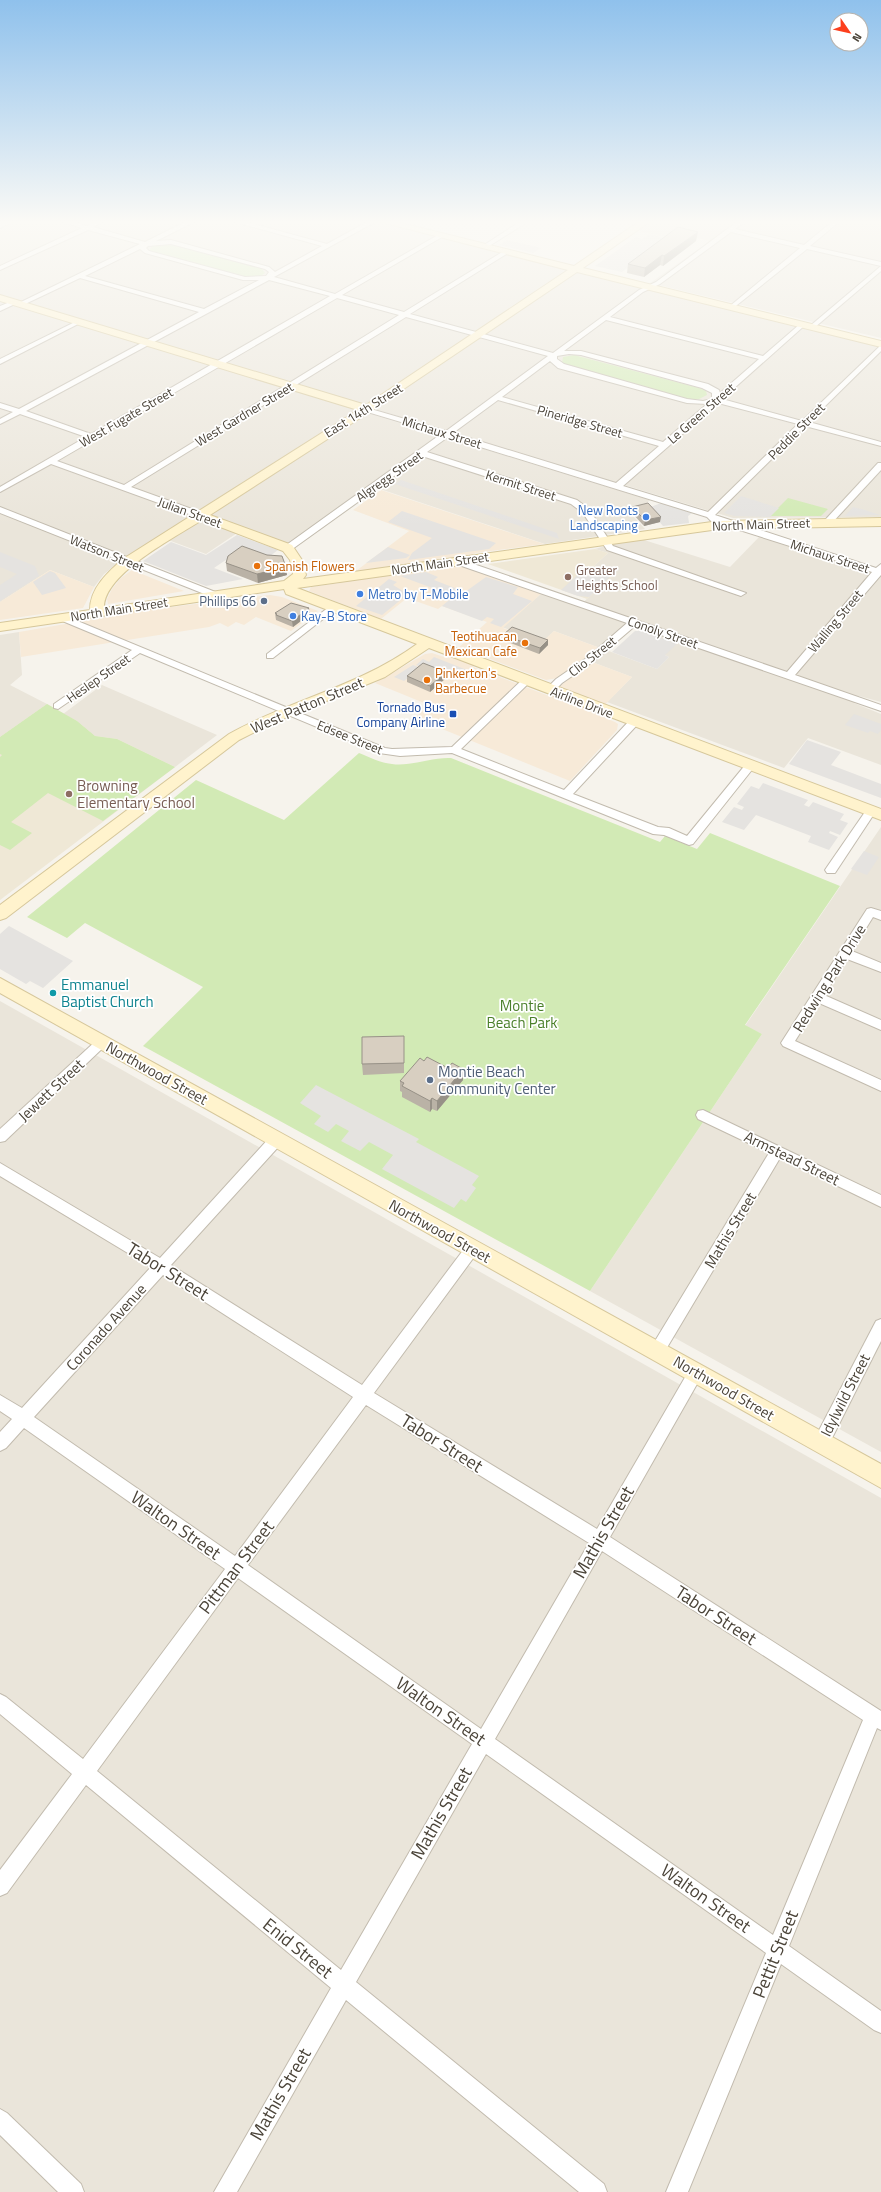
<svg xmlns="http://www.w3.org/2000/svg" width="881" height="2192" font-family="'Titillium Web',sans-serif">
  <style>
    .residential { fill: #eae5da }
    .commercial { fill: #f7ead8 }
    .education { fill: #efe8d6 }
    .green { fill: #d2eab5 }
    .parking { fill: #e5e3e0 }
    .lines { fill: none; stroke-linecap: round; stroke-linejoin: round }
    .street-casing { stroke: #c2bbae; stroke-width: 2 }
    .secondary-casing { stroke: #d6c79b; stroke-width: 2 }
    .street { fill: #fff; fill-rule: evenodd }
    .secondary { fill: #fff3cd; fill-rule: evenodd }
    .wall { fill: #bab2a6 }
    .shaded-wall { fill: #979187 }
    .building { fill: #d8cfc1; stroke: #979187 }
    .shop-dot { fill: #3f7fe0; stroke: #fff; stroke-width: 1.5 }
    .food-dot { fill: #e8710a; stroke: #fff; stroke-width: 1.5 }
    .education-dot { fill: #8d6e63; stroke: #fff; stroke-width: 1.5 }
    .service-dot { fill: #5c6f8a; stroke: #fff; stroke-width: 1.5 }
    .transit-dot { fill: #1a4fb4; stroke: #fff; stroke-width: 1.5 }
    .culture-dot { fill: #0f9aa8; stroke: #fff; stroke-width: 1.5 }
    .labels { text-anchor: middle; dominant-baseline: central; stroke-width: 3.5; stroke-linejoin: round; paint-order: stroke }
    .far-street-label { font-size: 13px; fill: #4b4439; stroke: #fff }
    .far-shop-label { font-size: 13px; fill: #366cbe; stroke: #fff; text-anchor: start }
    .far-food-label { font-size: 13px; fill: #c56008; stroke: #fff; text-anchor: start }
    .far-education-label { font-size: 13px; fill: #785e54; stroke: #fff; text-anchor: start }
    .far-service-label { font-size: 13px; fill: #4e5e75; stroke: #fff; text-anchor: end }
    .far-transit-label { font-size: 13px; fill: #164399; stroke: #fff; text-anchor: end }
    .street-label { font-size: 15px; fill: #4b4439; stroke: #fff }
    .education-label { font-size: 15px; fill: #785e54; stroke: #fff; text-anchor: start }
    .culture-label { font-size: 15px; fill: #0d838f; stroke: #fff; text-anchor: start }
    .park-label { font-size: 15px; fill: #4a7f2a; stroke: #fff }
    .service-label { font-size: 15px; fill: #4e5e75; stroke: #fff; text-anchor: start }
    .near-street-label { font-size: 18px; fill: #4b4439; stroke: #fff }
  </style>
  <rect width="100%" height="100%" fill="#f6f3ec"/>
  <g class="residential">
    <polygon points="0,221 371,221 881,347 881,517 733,518 378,410 253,378 650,500 633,516 645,529 545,544 377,488 295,548 283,550 237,533 206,554 160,537 118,563 104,574 94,587 50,570 0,602"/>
    <polygon points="654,221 881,221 881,338 650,283 710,241 680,234 673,239 639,231"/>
    <polygon points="760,536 881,574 881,702 859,696 854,703 881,714 881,765 808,738 784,768 607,702 632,677 592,662 606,650 657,669 669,657 665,655 642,631 624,626 600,648 554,631 543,642 502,627 542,593 579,606 616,573 594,566 608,553 595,549 616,543 644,540 730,567"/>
    <polygon points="19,632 22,675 10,685 47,704 0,737 0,635"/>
    <polygon points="102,685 217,735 175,767 117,739 95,736 77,721 63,714"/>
    <polygon points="881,827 881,1452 590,1291 762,1034 745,1026"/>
    <polygon points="0,1001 881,1498 881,2192 0,2192"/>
  </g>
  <g class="commercial">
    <polygon points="381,490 544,544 476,553 461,565 542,593 503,628 542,642 554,631 600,648 557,678 552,679 546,680 485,657 473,667 549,696 568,679 592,662 632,677 596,714 615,722 618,724 617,730 570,781 415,718 429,705 375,683 425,654 432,653 447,658 487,622 442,606 438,609 407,598 381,619 309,591 311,587 340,583 409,531 353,510"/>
    <polygon points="50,570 94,587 83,608 0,620 0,602"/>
    <polygon points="132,570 184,591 108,604 107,599 112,589 121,578"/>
    <polygon points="270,595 282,597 318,611 291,631 256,617 244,625 236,622 228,627 220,623 209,627 21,657 19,632 146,610"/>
  </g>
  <g class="education">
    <polygon points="595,549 608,553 594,566 616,573 587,599 488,564"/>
    <polygon points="47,704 77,721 95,736 117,739 175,767 0,900 0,737"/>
  </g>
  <g class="green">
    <polygon points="165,243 261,268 265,273 259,277 249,278 149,251 152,246"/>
    <polygon points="574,355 699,388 706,391 707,395 699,399 686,399 562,363 563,357"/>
    <polygon points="788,498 828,509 821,516 770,516"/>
    <polygon points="47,704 77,721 95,736 117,739 175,767 103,821 48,793 11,822 32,833 10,850 0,845 0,757 2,755 0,754 0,737"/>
    <path d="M 359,753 C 369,757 381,763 392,764 C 409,767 431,757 451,758 L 660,842 L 665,836 L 697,849 L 710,833 L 840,886 L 745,1025 L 762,1034 L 590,1291 L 143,1046 L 203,987 L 85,923 L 67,938 L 27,917 L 196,780 L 284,820 Z"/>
  </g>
  <g class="parking">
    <polygon points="649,234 667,238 622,272 595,266 636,237 642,239"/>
    <polygon points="507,240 541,248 533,253 499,245"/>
    <polygon points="401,480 557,533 559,539 395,484"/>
    <polygon points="741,496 779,508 770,517 735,516 724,513"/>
    <polygon points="661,503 692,513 688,516 689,523 663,526 648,508"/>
    <polygon points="853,507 865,510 880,515 845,516"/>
    <polygon points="402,511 496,543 489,549 408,560 412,553 432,538 388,522"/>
    <polygon points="237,535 278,550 262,562 236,553 214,568 243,579 206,586 143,561 171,542 206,555"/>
    <polygon points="388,547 410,555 406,558 366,563"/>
    <polygon points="0,552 35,566 39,576 0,601 0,585 17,574 0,567"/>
    <polygon points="50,571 55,573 66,588 42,595 33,582"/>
    <polygon points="426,572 438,577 434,580 465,592 486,577 518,587 513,594 532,601 501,627 490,623 494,619 487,617 482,621 442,606 454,596 400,576"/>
    <polygon points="581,572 588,576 600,573 612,575 589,597 578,596 561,590"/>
    <polygon points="389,579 397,582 393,585 408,594 382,615 356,606"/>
    <polygon points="635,631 642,631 677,644 665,655 669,657 657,669 612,652"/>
    <polygon points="434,657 467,670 461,676 452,672 446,677 416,665 423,659 429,662"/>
    <polygon points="413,665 421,668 404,681 394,677"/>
    <polygon points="854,714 881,724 881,730 878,734 870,731 868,733 845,725"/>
    <polygon points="807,740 841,752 831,765 881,784 881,798 789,764"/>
    <polygon points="763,783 808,800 804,805 809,807 813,802 844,814 840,820 848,823 840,835 830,831 829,833 838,837 829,850 808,842 811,836 756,815 744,830 722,822 734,807 742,810 744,807 737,804 751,786 759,789"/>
    <polygon points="864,851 879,857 867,875 851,869"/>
    <polygon points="9,926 73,961 43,988 30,981 26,984 0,969 0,934"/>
    <polygon points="316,1085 419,1139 416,1142 479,1176 472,1185 476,1188 466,1202 461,1199 454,1208 382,1169 393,1155 369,1142 360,1151 341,1141 349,1131 336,1124 328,1132 314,1124 321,1116 300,1103"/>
  </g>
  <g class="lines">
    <g class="street-casing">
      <g id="street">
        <polygon points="5,221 14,221 0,228 0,224"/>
        <path d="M 60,221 L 71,221 L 87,226 L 96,221 L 105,221 L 93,227 L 145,242 L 187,221 L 196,221 L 156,241 L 171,240 L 269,267 L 275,272 L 322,246 L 231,221 L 243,221 L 327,244 L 369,221 L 377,221 L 274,277 L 335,294 L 438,235 L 442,235 L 442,237 L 342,295 L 404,312 L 504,251 L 508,251 L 508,253 L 410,314 L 553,353 L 639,290 L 656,282 L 738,221 L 745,221 L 735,229 L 804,245 L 833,221 L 840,221 L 810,246 L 881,262 L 881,266 L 807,249 L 732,309 L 730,308 L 730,306 L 800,248 L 731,232 L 660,284 L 643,292 L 610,317 L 763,356 L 800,324 L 804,324 L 804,326 L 722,399 L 802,421 L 881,345 L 881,351 L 809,422 L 881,442 L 881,446 L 805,426 L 715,515 L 876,568 L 881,564 L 881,575 L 795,675 L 881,705 L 881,711 L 635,626 L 594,661 L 562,683 L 553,692 L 547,692 L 545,690 L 556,679 L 588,657 L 627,623 L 453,563 L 453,559 L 459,559 L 787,672 L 872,572 L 711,521 L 707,517 L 448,437 L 427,452 L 577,500 L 589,509 L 613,546 L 746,593 L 741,596 L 738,595 L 607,550 L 583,513 L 571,504 L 422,456 L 291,550 L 285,550 L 285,546 L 441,434 L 364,411 L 364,407 L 446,431 L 548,356 L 406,317 L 131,487 L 203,513 L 203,517 L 197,517 L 51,464 L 0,492 L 0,487 L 86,437 L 20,414 L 0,424 L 0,419 L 13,412 L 0,408 L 0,403 L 19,409 L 199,312 L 80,278 L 23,305 L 19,305 L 19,303 L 140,244 L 88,230 L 0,270 L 0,266 L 82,228 ZM 171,244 L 265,269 L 269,272 L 266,276 L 245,277 L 149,251 L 146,248 L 148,246 ZM 140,249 L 145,253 L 243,280 L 259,280 L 204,309 L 85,276 ZM 269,280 L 330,296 L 91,434 L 26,411 ZM 337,298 L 399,315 L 124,485 L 57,461 ZM 606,320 L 759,359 L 720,393 L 719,390 L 708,384 L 581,351 L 564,351 ZM 569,354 L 581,355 L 702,388 L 712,393 L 712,399 L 703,401 L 687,399 L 564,364 L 557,359 L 557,356 ZM 550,361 L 558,368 L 687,403 L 707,404 L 663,442 L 502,397 ZM 498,400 L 659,446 L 616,483 L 453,433 ZM 718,403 L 798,424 L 708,512 L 623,486 Z"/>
        <polygon points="521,221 529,221 486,248 481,247"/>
        <polygon points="881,266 881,271 814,328 810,328 810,326"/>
        <polygon points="15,300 17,301 17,303 0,311 0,306"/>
        <polygon points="77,321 82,322 0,364 0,359"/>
        <polygon points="878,463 881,463 881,470 831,524 825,524 825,520"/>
        <polygon points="0,507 218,593 220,595 215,598 212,597 0,513"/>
        <polygon points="333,604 338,607 336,609 273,658 267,658 267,654"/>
        <polygon points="63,615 385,748 392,749 452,747 523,679 529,679 529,683 461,749 564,790 630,720 638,720 638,724 573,794 658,827 669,828 687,836 746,764 754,764 755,766 693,844 689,845 664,835 653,834 452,753 400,756 379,753 140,653 58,709 54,708 54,704 132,650 60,620 60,616"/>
        <polygon points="871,807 876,811 835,873 827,873 825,870 827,867 867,809"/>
        <polygon points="871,908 881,911 881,920 873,917 852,951 881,963 881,972 847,959 824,995 881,1020 881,1030 819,1003 795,1041 881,1080 881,1091 783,1046 781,1043 867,909"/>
        <polygon points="102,1037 106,1039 108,1042 106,1045 5,1141 0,1142 0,1129 98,1039"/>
        <polygon points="703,1110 881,1195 881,1207 780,1158 662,1356 657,1358 652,1356 649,1351 652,1346 769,1153 698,1119 696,1115 698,1111"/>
        <path d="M 276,1135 L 281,1136 L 283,1140 L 281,1144 L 171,1265 L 362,1385 L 467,1245 L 472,1243 L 477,1245 L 479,1249 L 477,1253 L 374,1393 L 597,1529 L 691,1367 L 696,1365 L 701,1367 L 704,1372 L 701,1377 L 610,1537 L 881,1711 L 881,1730 L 877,1728 L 789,1946 L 881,2011 L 881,2033 L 874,2030 L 781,1964 L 688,2192 L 666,2192 L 766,1953 L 486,1754 L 356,1982 L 604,2184 L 607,2192 L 579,2192 L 346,2000 L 237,2192 L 214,2192 L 331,1988 L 86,1785 L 7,1893 L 0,1896 L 0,1870 L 72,1774 L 0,1714 L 0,1694 L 6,1697 L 83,1759 L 225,1569 L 24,1428 L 6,1448 L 0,1451 L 0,1432 L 12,1419 L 0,1411 L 0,1395 L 22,1408 L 151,1267 L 0,1176 L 0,1163 L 160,1258 L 271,1136 ZM 163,1275 L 353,1397 L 235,1556 L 34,1417 ZM 366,1405 L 589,1543 L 481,1729 L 248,1565 ZM 602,1551 L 863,1720 L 773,1935 L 495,1739 ZM 238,1578 L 472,1744 L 341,1970 L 97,1771 Z"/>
        <polygon points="881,1319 881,1341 827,1448 821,1451 815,1448 813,1443 815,1438 876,1321"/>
        <polygon points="0,2109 7,2113 81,2184 84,2192 58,2192 0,2135"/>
      </g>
    </g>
    <g class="secondary-casing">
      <g id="secondary">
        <path d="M 377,221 L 393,221 L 574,266 L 640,221 L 651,221 L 583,268 L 881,341 L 881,347 L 577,272 L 371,411 L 210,515 L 292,545 L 302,560 L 306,575 L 303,579 L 719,521 L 881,518 L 881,526 L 719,529 L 297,588 L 881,809 L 881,820 L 429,648 L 385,677 L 275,722 L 239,740 L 6,918 L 0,920 L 0,905 L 229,734 C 292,699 358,687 417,644 L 286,594 L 284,589 L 0,631 L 0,623 L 90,610 C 90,588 108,572 123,559 L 358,410 L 0,301 L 0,295 L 366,405 L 568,270 ZM 202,520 L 283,551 L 290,560 L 293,574 L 284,581 L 104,608 C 103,574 176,537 202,520 Z"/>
        <polygon points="0,978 881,1464 881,1488 0,993"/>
      </g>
    </g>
    <use href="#street" class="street"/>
    <use href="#secondary" class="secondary"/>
  </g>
  <g class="wall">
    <polygon points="696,241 663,266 660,265 644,277 627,273 628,264"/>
    <polygon points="632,507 660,522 644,526 631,512"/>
    <polygon points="226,563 287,575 258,583 227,571"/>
    <polygon points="275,613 310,614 293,627 276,620"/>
    <polygon points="503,635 548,645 539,654 503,640"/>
    <polygon points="446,672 446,678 430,692 407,682 407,676"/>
    <polygon points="404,1036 404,1073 363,1075 362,1064"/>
    <polygon points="424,1061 448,1068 463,1069 463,1080 437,1111 432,1109 430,1112 402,1097 402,1092 400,1091 400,1081"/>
  </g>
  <g class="shaded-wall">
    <polygon points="698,232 696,241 663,266 664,256"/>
    <polygon points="662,255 660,265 644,277 645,268"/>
    <polygon points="661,517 660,522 644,526 645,520"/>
    <polygon points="286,567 287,575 258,583 257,574"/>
    <polygon points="309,608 310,614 293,627 292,621"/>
    <polygon points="548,640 548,645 539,654 540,648"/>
    <polygon points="446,672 446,678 430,692 430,686"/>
    <polygon points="463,1069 463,1080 437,1111 437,1101"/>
    <polygon points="432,1098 432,1109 430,1112 430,1101"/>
  </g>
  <g class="building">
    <polygon points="678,227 698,232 664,256 662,255 645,268 628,264"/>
    <polygon points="648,503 661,517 645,520 632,507"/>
    <polygon points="242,546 267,555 282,556 286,567 257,574 226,563 228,556"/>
    <polygon points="291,603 309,608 292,621 276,615 277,614 275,613"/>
    <polygon points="512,627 548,640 540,648 503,635"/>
    <polygon points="423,663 446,672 430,686 407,676"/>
    <polygon points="404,1036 404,1063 362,1064 362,1037"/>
    <polygon points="427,1057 448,1068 452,1063 463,1069 437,1101 432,1098 430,1101 402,1086 404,1083 400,1081 420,1058 424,1061"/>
  </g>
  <linearGradient id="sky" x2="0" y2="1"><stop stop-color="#8fc1ec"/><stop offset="0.42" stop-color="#fbfaf6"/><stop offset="1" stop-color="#fbfaf6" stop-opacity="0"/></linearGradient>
  <rect width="881" height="528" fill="url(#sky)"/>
  <g class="shop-dot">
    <circle cx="646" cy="517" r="4"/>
    <circle cx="360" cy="594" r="4"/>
    <circle cx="293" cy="616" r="4"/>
  </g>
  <g class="food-dot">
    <circle cx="257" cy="566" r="4"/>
    <circle cx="525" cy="643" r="4"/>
    <circle cx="427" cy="680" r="4"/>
  </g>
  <g class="education-dot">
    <circle cx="568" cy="577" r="4"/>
    <circle cx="69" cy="794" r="4"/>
  </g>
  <g class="service-dot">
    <circle cx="264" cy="601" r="4"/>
    <circle cx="430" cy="1080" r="4"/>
  </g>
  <rect class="transit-dot" x="449" y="710" width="8" height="8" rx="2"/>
  <circle class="culture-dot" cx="53" cy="993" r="4"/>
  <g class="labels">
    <g class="far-street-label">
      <text transform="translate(363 410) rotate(-32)">East 14th Street</text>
      <text transform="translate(701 413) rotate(-41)">Le Green Street</text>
      <text transform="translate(244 414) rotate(-31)">West Gardner Street</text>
      <text transform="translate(126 417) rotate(-30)">West Fugate Street</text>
      <text transform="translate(580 421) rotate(16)">Pineridge Street</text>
      <text transform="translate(796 431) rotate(-45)">Peddie Street</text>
      <text transform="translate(442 432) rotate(17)">Michaux Street</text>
      <text transform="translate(389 476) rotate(-35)">Algregg Street</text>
      <text transform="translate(521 485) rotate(18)">Kermit Street</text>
      <text transform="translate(190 512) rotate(20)">Julian Street</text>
      <text transform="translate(761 524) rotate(-2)">North Main Street</text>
      <text transform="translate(107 553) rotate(22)">Watson Street</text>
      <text transform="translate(830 556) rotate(18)">Michaux Street</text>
      <text transform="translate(440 563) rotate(-8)">North Main Street</text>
      <text transform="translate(119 609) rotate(-9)">North Main Street</text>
      <text transform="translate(835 621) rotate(-50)">Walling Street</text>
      <text transform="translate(663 632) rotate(19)">Conoly Street</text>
      <text transform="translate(592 656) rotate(-38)">Clio Street</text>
      <text transform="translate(98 678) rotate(-35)">Heslep Street</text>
      <text transform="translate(582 702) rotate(21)">Airline Drive</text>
      <text transform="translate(350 737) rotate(22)">Edsee Street</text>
    </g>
    <g class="far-shop-label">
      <text x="638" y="510" text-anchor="end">New Roots<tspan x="638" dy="15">Landscaping</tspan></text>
      <text x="368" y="594">Metro by T-Mobile</text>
      <text x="301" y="616">Kay-B Store</text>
    </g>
    <g class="far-food-label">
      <text x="265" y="566">Spanish Flowers</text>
      <text x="517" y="636" text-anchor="end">Teotihuacan<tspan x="517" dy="15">Mexican Cafe</tspan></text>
      <text x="435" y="673">Pinkerton's<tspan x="435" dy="15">Barbecue</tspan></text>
    </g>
    <g class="far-education-label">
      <text x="576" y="570">Greater<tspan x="576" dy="15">Heights School</tspan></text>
    </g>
    <g class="far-service-label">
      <text x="256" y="601">Phillips 66</text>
    </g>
    <g class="far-transit-label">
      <text x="445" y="707">Tornado Bus<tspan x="445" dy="15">Company Airline</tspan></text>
    </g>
    <g class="street-label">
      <text transform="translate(307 705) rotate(-23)">West Patton Street</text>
      <text transform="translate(829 978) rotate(-58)">Redwing Park Drive</text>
      <text transform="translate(157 1073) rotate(29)">Northwood Street</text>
      <text transform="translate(51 1090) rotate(-43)">Jewett Street</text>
      <text transform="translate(792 1158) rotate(26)">Armstead Street</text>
      <text transform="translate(730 1230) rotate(-59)">Mathis Street</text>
      <text transform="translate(440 1231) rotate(29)">Northwood Street</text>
      <text transform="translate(106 1327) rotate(-48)">Coronado Avenue</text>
      <text transform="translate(724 1388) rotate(30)">Northwood Street</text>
      <text transform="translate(845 1395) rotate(-63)">Idylwild Street</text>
    </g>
    <g class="education-label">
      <text x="77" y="785">Browning<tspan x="77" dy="17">Elementary School</tspan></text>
    </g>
    <g class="culture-label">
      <text x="61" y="984">Emmanuel<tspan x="61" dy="17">Baptist Church</tspan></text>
    </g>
    <g class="park-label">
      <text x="522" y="1005">Montie<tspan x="522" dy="17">Beach Park</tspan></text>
    </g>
    <g class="service-label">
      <text x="438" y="1071">Montie Beach<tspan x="438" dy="17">Community Center</tspan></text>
    </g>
    <g class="near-street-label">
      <text transform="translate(168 1271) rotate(32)">Tabor Street</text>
      <text transform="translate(442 1443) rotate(32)">Tabor Street</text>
      <text transform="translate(176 1525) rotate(35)">Walton Street</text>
      <text transform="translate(603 1532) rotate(-60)">Mathis Street</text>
      <text transform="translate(236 1567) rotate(-53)">Pittman Street</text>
      <text transform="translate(716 1615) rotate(33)">Tabor Street</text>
      <text transform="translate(441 1711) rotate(35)">Walton Street</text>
      <text transform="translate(441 1813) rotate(-60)">Mathis Street</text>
      <text transform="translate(706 1898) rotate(35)">Walton Street</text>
      <text transform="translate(298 1948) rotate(39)">Enid Street</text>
      <text transform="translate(775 1954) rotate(-68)">Pettit Street</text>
      <text transform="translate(280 2094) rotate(-60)">Mathis Street</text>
    </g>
  </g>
  <g transform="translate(849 32) rotate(124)"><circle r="19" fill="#ffffff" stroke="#b7b4b0"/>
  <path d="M0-3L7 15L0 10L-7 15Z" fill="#fc3f1d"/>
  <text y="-6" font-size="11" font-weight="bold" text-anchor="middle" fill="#4b4439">N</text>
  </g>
</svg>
